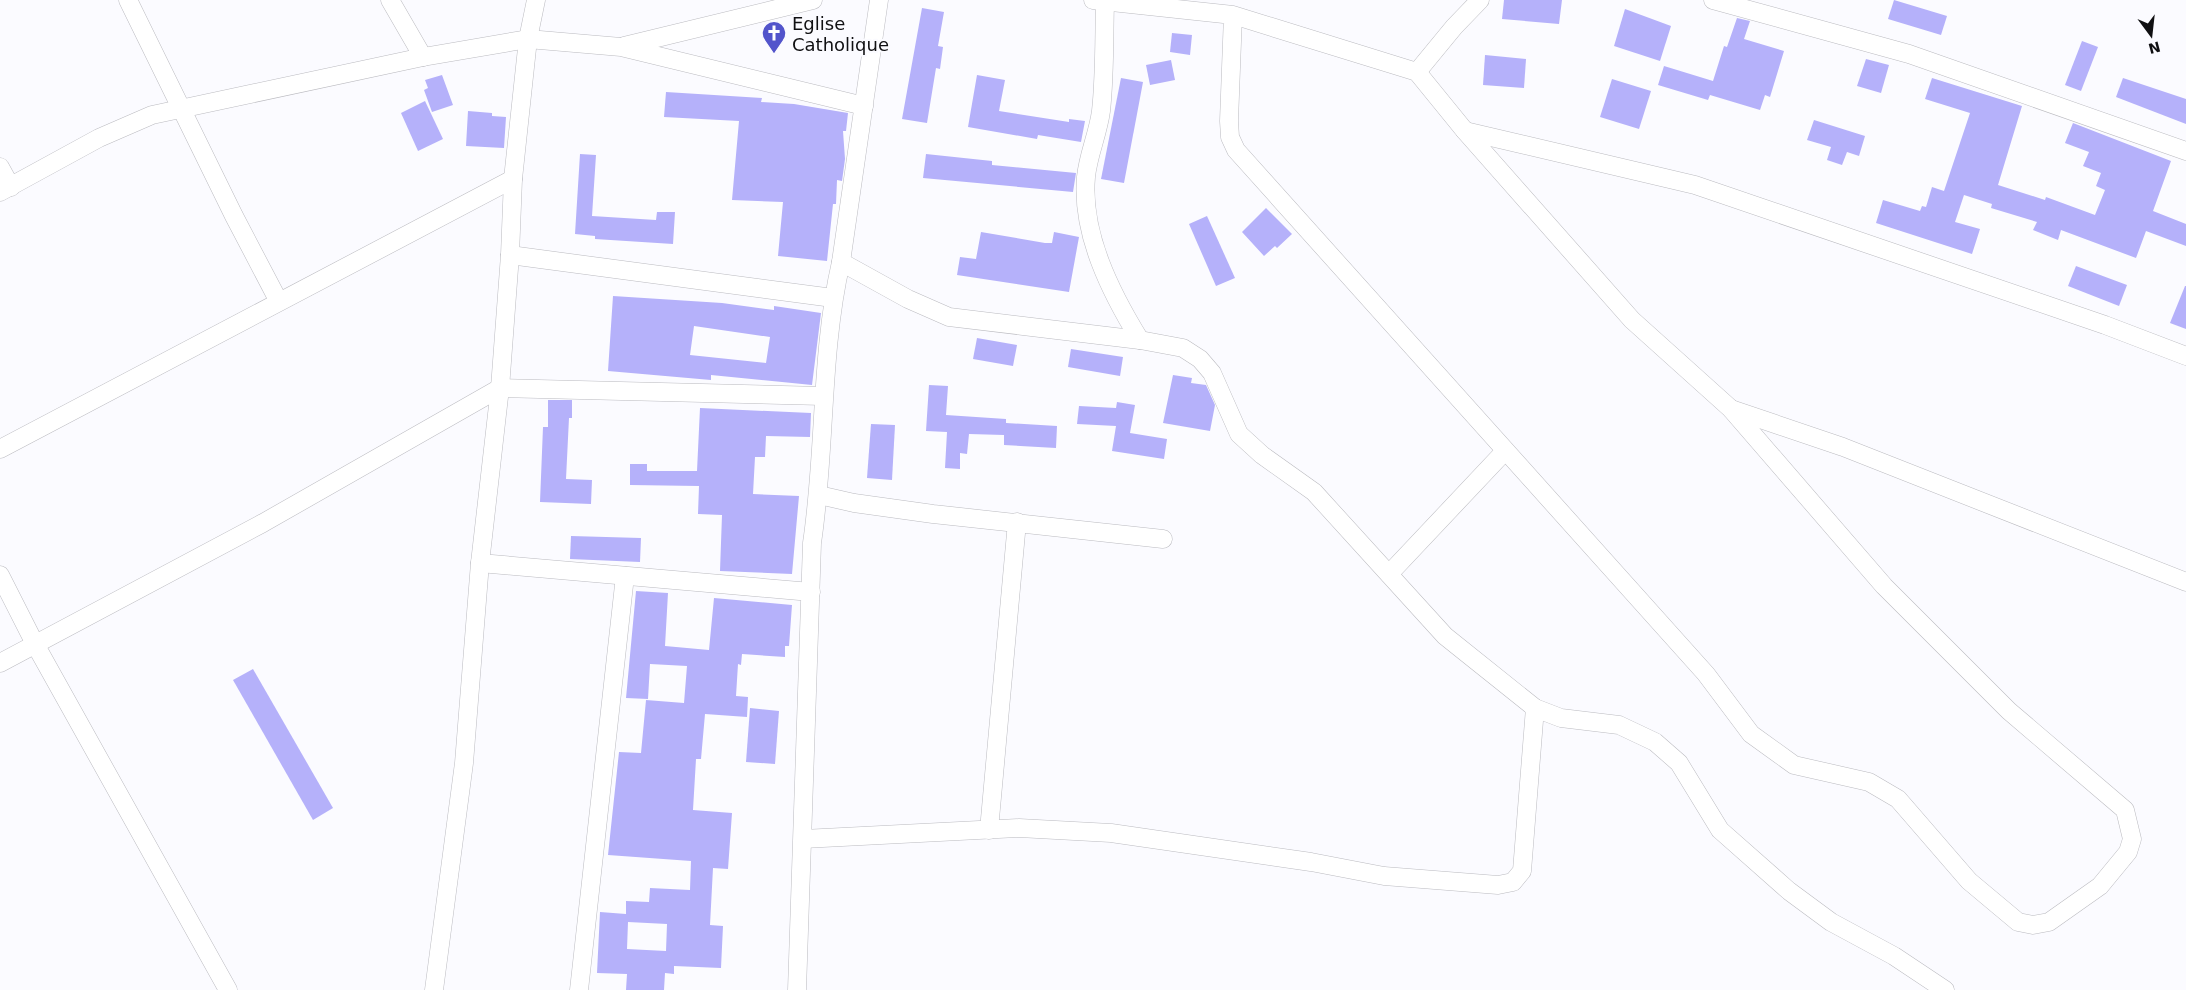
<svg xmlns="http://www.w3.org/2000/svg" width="2186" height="990" font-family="'DejaVu Sans',sans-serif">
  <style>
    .building { fill: #b5b1fa; fill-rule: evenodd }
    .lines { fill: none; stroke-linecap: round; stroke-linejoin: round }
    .minor-casing { stroke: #bbbbc0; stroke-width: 19 }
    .minor { stroke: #fff; stroke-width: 18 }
    .labels { text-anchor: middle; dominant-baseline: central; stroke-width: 4.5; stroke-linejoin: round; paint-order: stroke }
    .poi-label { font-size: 18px; fill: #101012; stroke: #fbfbff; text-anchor: start }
  </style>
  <rect width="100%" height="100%" fill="#fbfbff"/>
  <g class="building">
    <polygon points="1504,0 1562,0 1559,24 1502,19"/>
    <polygon points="1894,0 1947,16 1941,35 1888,19"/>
    <polygon points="922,8 944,12 938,46 943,47 940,69 936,68 927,123 902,119"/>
    <polygon points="1625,9 1671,26 1660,61 1614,46"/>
    <polygon points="1737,18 1750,21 1744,39 1784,51 1770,97 1765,95 1760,110 1710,95 1708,100 1658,85 1664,66 1713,81 1724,46 1727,47"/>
    <polygon points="1172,33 1192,35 1190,55 1170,52"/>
    <polygon points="2082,41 2098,47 2081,91 2065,85"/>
    <polygon points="1485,55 1526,59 1524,88 1483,85"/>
    <polygon points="1866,59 1889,65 1881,93 1857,86"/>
    <polygon points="1171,60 1175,80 1150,85 1146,65"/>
    <polygon points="442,75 453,105 432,112 424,90 428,88 425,80"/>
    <polygon points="977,75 1005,80 999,111 1069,122 1069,119 1085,121 1081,142 1038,135 1037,139 968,127"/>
    <polygon points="1121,78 1143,82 1124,183 1101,179"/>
    <polygon points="1932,78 2022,106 1998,185 2045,200 2046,197 2095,215 2105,190 2096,186 2101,173 2083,166 2089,152 2065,143 2073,123 2171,161 2153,211 2186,224 2186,246 2146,231 2136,258 2061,230 2058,240 2033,230 2037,222 1991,208 1992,204 1964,195 1955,222 1980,229 1972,254 1876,223 1883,200 1920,211 1922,206 1926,207 1932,187 1944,191 1970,113 1925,99"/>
    <polygon points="2123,78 2186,99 2186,124 2116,97"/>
    <polygon points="1612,79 1651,91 1639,129 1600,117"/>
    <polygon points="666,92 762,98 761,102 794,104 848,113 846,131 843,131 845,159 842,181 837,180 836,204 833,204 827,261 778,256 783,202 732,200 739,121 664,117"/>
    <polygon points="425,101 443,139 418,151 401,113"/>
    <polygon points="468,111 492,113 492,116 506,117 504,148 466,146"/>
    <polygon points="1814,120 1865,136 1859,156 1847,152 1842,165 1827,160 1831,147 1807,140"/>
    <polygon points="580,154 596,155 592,216 656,220 657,212 675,212 673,244 595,239 595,236 575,234"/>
    <polygon points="926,154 992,161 992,165 1076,173 1073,192 923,178"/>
    <polygon points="1266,208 1292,234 1277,248 1275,246 1264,256 1242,232"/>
    <polygon points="1207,216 1235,278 1216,286 1189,224"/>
    <polygon points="981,232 1045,243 1052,243 1054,232 1079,237 1069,292 957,275 960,257 976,259"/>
    <polygon points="2076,266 2127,285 2119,306 2068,286"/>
    <polygon points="2185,286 2186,286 2186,329 2170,323"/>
    <path d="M 613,296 L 722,303 L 774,310 L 774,306 L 821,313 L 812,385 L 711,375 L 711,380 L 608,371 ZM 694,326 L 770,337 L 766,363 L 690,355 Z"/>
    <polygon points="977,338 1017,345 1013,366 973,359"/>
    <polygon points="1071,349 1123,357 1120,376 1068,367"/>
    <polygon points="1173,375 1192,378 1191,383 1206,385 1215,405 1210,431 1163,423"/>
    <polygon points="929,385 948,386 946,415 1006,419 1006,423 1057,426 1056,448 1004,445 1004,435 969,434 967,454 960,453 960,469 945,468 947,432 926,431"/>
    <polygon points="548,400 572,400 572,418 569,418 566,479 592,480 591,504 540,502 543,427 548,427"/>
    <polygon points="1117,402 1135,405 1130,433 1167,439 1164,459 1112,451 1116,426 1077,424 1079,406 1116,408"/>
    <polygon points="700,408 811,413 810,437 766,436 765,457 755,457 753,494 799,496 792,574 720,571 722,515 698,514 699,486 630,485 630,464 647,464 647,471 697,471"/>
    <polygon points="871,424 895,425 892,480 867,478"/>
    <polygon points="571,536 641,538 640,562 570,559"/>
    <path d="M 636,591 L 668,593 L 665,646 L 709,650 L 714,598 L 792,605 L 789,646 L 785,646 L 785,657 L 742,654 L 741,665 L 738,664 L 736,696 L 748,697 L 747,717 L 705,714 L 701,759 L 696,759 L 693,810 L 732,813 L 728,869 L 713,868 L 710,925 L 723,926 L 721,968 L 674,966 L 674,974 L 665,973 L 664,990 L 626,990 L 627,974 L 597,973 L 600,912 L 626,914 L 626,901 L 649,902 L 650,888 L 690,890 L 691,861 L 608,855 L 619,752 L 641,753 L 646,700 L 684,703 L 687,666 L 650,664 L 648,699 L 626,698 ZM 628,922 L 667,924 L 666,951 L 627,949 Z"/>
    <polygon points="253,669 333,808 313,820 233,680"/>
    <polygon points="750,708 779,711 775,764 746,762"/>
  </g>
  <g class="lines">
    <g class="minor-casing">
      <g id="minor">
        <polyline points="128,0 234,216 278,300"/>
        <polyline points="390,0 423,57"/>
        <polyline points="1093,0 1233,15 1417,72 1465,131 1632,320 1731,409 1884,586 2009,711 2125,810 2132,839 2128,852 2100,886 2049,922 2033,925 2018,922 1969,881 1898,799 1869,782 1794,765 1751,734 1706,674 1236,150 1230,137 1229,121 1233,15"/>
        <polyline points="1713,0 1909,54 2186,151"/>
        <path d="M 1105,1 C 1104,37 1105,75 1101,111 C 1098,134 1088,155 1086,177 C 1081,234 1111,293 1140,340"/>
        <polyline points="624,46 813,0"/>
        <polyline points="1417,72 1454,27 1480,0"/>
        <polyline points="1465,131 1695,185 2105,325 2186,356"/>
        <polyline points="0,167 11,187"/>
        <polyline points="0,192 99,138 152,115 423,57 528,39 621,47 864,106"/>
        <polyline points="510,255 833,298"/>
        <polyline points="841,262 908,299 949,317 1140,340 1183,348 1200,359 1212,373 1239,434 1262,455 1314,492 1445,636 1535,708 1561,718 1619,725 1655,742 1679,763 1720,830 1789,891 1831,922 1894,956 1945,990"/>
        <polyline points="1731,409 1843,447 2186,582"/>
        <polyline points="0,449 513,179"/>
        <polyline points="819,495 854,503 933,514 1163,539"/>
        <polyline points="480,563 811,592"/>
        <polyline points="1389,574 1505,451"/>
        <polyline points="0,575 35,644 228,990"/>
        <polyline points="0,663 263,523 500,388 823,396"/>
        <polyline points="989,830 1017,522"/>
        <polyline points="803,839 1019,828 1111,833 1311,862 1384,876 1498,885 1513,882 1522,871 1535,708"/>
        <polyline points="434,990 464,763 480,563 500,388 510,255 513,179 528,39 536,0"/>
        <polyline points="579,990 625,576"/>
        <path d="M 797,990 L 812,543 C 826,449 820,354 841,262 L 879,0"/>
      </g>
    </g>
    <use href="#minor" class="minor"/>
  </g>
  <defs>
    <g id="church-pin" transform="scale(1.25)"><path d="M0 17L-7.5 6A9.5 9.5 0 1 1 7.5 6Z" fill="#5254cb" stroke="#fbfbff"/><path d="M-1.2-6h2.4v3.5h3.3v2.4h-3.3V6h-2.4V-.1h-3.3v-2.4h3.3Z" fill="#fff"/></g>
  </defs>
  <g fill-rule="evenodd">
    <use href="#church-pin" x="774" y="33"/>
  </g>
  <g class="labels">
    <g class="poi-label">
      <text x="792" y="23">Eglise<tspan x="792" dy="21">Catholique</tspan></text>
    </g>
  </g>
  <g transform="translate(2151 35) rotate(165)" stroke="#fbfbff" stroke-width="4" paint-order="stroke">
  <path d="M0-4L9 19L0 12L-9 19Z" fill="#101012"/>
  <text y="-8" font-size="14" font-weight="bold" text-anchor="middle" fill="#101012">N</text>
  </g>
</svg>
